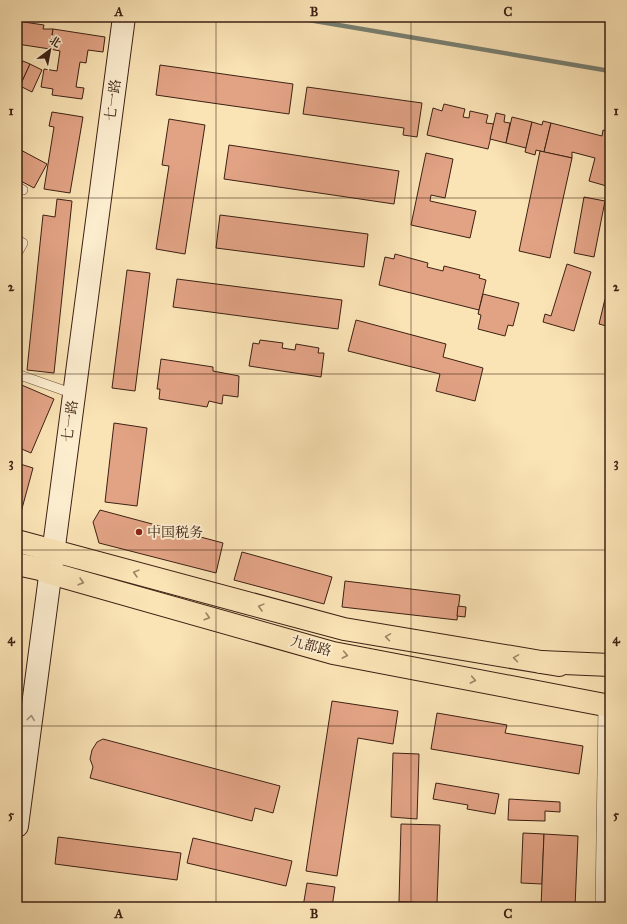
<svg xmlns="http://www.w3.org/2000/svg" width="627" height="924" font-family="'IM FELL Great Primer','Noto Serif SC',serif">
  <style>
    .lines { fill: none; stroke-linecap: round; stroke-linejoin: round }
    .stream { stroke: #777f71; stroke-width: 4.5 }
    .building { fill: #e2a385; stroke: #3d2113 }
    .lane-casing { stroke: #6c523c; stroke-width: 10 }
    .street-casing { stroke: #6c523c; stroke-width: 20 }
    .secondary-casing { stroke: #3d2113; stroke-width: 24 }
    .primary-casing { stroke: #3d2113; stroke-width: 24 }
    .highway-casing { stroke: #3d2113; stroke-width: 24 }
    .lane { stroke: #fcedcf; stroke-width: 9 }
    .street { stroke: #fcedcf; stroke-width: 19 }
    .secondary { stroke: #fcedcf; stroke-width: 22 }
    .primary { stroke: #fae3b5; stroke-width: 22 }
    .highway { stroke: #fae3b5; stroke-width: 22 }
    .oneway { stroke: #9c8264 }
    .oneway2 { stroke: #a6917a }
    .grid { fill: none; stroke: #3d2113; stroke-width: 1; stroke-opacity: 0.55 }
    .poi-dot { fill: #8f2418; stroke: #fcedcf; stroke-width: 1.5 }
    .labels { text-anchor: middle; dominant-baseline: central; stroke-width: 4; stroke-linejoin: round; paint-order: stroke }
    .street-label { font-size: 14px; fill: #3d2113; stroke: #fcedcf }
    .poi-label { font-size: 14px; fill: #3d2113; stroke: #fcedcf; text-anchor: start }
    .neatline { fill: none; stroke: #3d2113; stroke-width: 1.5 }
    .grid-label { font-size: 13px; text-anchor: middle; font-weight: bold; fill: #3d2113 }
  </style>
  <rect width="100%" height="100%" fill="#fae3b5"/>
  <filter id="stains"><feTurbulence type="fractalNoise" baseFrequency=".005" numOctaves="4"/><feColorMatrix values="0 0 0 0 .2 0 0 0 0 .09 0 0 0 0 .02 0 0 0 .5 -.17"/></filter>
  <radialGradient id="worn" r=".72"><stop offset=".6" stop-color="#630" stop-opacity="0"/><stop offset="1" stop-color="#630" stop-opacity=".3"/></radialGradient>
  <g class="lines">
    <polyline class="stream" points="291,17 610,71"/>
  </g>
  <g class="building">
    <polygon points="17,21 44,25 43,29 53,29 50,49 17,44"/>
    <polygon points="53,29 105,37 103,52 88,50 86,63 80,62 76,87 84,88 82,99 52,95 53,89 41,87 44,69 57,71 60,51 50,49"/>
    <polygon points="23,61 30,64 20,86 17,85 17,74"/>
    <polygon points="30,64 42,70 32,92 20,86"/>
    <polygon points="160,65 293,84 289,114 156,95"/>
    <polygon points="307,87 422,103 417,137 403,135 404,128 303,114"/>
    <polygon points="444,104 465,109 463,117 469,118 470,111 488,115 486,123 494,124 488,149 427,135 433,108 442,111"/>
    <polygon points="52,112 83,117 70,193 44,189 54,127 49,126"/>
    <polygon points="496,113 505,115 504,122 510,123 506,143 490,139"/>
    <polygon points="512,117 532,122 526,148 506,143"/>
    <polygon points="169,119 205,125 185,254 156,249 169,166 162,165"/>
    <polygon points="543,121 551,123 544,152 536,150 535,155 525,152 532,122 542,125"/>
    <polygon points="551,123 602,136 603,130 610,132 610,187 589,181 595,158 572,152 572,158 544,152"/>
    <polygon points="229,145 399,171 394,204 224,179"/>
    <polygon points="17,148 47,164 34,188 17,179"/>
    <polygon points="540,151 572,158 550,258 519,251"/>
    <polygon points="426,153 453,159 445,198 431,195 430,201 476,211 470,238 411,225"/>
    <polygon points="584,197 605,201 594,257 574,253"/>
    <polygon points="57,199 72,201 54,373 27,370 43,215 55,217"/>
    <polygon points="220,215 368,234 364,267 216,248"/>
    <polygon points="395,254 428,263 427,267 443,271 444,266 480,275 479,278 486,280 479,310 379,285 385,257 394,259"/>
    <polygon points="567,264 591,272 574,331 543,322 545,314 551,316"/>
    <polygon points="127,270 150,273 135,391 112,388"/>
    <polygon points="177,279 342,300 338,329 173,307"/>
    <polygon points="483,294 519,303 513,326 508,325 505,336 478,329 481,315 478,314"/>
    <polygon points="605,299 610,301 610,327 599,324"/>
    <polygon points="356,320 446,344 443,357 483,368 475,401 436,391 440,374 348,351"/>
    <polygon points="260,340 283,343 282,348 295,350 296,344 319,348 318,353 324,353 321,377 249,366 253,343 259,344"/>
    <polygon points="161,359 213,367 213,371 239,376 238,397 223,395 222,404 209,401 207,407 159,399 160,389 157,389"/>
    <polygon points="17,383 54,399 31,453 17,447"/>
    <polygon points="114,423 147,428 137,506 105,502"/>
    <polygon points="17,463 33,468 20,516 17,515"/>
    <polygon points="100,510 223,543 216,573 99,543 93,522"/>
    <polygon points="242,552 332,577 324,604 234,580"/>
    <polygon points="345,581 460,595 457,620 342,607"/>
    <polygon points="458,606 466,607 465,617 457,616"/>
    <polygon points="332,701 398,711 393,744 358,738 337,876 306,871"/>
    <polygon points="437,713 507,725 505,733 583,746 579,774 431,749"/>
    <polygon points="103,739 280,786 273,813 255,808 252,821 90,778 93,767 90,759 92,750 97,742"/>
    <polygon points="393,753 419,754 417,819 391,817"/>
    <polygon points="436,783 499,794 495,814 467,809 468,805 433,799"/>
    <polygon points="509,799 560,802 560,812 545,811 545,821 508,820"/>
    <polygon points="401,824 440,825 437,903 399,902"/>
    <polygon points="523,833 544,834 542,884 521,883"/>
    <polygon points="544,834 578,836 575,907 541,907"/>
    <polygon points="58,837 181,853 177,880 55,864"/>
    <polygon points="193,838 292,861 286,886 187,863"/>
    <polygon points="307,883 335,887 332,907 303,907"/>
    <polygon points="399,902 453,903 453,907 399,907"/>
  </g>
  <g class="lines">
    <g class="lane-casing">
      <g id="lane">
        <polyline points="17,186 23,190"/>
        <polyline points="17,240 23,243 17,254"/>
        <polyline points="17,374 74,394"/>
      </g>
    </g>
    <g class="street-casing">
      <polyline id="street" points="605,907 608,705"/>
    </g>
    <g class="secondary-casing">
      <polyline id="secondary" points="17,826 124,17"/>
    </g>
    <g class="primary-casing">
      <g id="primary">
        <polyline points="17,541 344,629 559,665"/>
        <polyline points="17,564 40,569 50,573 333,653 610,706"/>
      </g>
    </g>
    <g class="highway-casing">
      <polyline id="highway" points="541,662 610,665"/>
    </g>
    <use href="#lane" class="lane"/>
    <use href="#street" class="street"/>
    <use href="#secondary" class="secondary"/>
    <use href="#primary" class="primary"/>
    <use href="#highway" class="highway"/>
  </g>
  <defs><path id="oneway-chevron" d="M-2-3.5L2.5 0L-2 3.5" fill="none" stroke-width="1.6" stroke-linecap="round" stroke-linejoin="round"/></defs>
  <g class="oneway">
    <use href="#oneway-chevron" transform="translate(136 573) rotate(-165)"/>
    <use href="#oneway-chevron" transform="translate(81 582) rotate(16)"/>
    <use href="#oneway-chevron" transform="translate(261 607) rotate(-165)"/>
    <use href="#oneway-chevron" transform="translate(207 617) rotate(16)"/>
    <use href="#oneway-chevron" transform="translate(388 637) rotate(-171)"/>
    <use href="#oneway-chevron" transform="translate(345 655) rotate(11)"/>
    <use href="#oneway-chevron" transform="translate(516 658) rotate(-171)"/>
    <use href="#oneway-chevron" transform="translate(473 680) rotate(11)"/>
  </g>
  <use class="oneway2" href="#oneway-chevron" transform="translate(31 718) rotate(-83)"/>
  <path class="grid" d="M 216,17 L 216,907M 411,17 L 411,907M 17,198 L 610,198M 17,374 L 610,374M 17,550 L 610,550M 17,726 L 610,726"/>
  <circle class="poi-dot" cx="139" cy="532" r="4"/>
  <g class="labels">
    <g class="street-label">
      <text transform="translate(113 100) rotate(-82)">七一路</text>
      <text transform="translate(70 421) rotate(-82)">七一路</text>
      <text transform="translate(311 646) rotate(15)">九都路</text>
    </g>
    <g class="poi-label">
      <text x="147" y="532">中国税务</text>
    </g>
  </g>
  <rect width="627" height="924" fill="none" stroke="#fae3b5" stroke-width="44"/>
  <g transform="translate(50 50) rotate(32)" stroke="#fcedcf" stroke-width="3" paint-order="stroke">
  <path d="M0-3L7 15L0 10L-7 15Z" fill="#3d2113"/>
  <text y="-6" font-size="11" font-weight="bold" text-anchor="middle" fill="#3d2113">北</text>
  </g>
  <rect x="22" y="22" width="583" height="880" class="neatline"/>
  <g class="grid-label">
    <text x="119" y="16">A</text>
    <text x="314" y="16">B</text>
    <text x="508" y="16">C</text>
    <text x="11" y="115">1</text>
    <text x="616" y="115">1</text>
    <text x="11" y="291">2</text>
    <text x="616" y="291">2</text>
    <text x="11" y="467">3</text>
    <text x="616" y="467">3</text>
    <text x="11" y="643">4</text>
    <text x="616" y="643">4</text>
    <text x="11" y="819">5</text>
    <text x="616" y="819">5</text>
    <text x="119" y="918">A</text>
    <text x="314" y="918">B</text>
    <text x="508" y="918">C</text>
  </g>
  <rect width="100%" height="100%" filter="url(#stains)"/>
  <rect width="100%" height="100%" fill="url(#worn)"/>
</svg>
